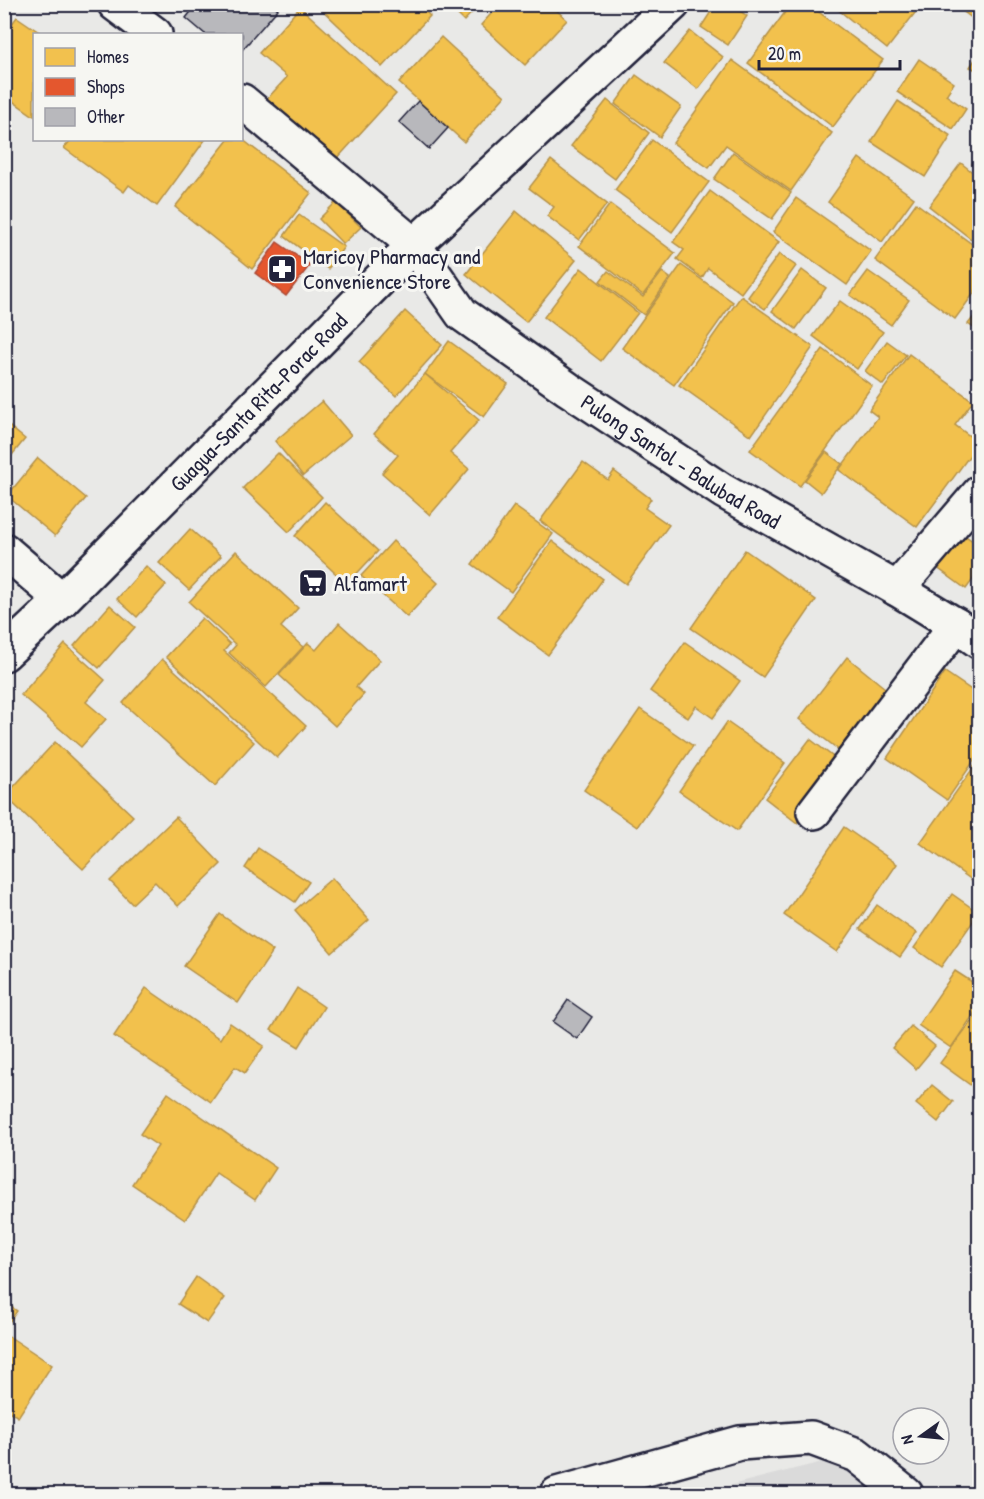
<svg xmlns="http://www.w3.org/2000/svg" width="984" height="1499" font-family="'Patrick Hand',sans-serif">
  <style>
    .built { fill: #dadada }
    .homes { fill: #f2c14e; stroke: #b49148; stroke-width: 1.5 }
    .shops { fill: #e4572e; stroke: #aa4732; stroke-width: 1.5 }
    .building { fill: #b8b8bc; stroke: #22223b; stroke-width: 1.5 }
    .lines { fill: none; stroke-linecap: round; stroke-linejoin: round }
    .street-casing { stroke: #22223b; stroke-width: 38 }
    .secondary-casing { stroke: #22223b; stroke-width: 38 }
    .street { stroke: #f6f6f2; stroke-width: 33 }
    .secondary { stroke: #f6f6f2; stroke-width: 33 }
    .labels { text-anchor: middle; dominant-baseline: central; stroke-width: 6; stroke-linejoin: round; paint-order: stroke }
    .poi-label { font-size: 22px; fill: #22223b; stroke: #f6f6f2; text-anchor: start }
    .street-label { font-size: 22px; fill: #22223b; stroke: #f6f6f2 }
  </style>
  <rect width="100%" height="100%" fill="#e9e9e7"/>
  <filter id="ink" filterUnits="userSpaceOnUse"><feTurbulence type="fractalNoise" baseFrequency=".0167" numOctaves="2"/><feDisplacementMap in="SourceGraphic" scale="12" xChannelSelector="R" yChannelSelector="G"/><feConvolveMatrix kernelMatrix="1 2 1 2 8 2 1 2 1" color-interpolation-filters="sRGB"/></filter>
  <g filter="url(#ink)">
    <polygon class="built" points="846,1456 892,1494 696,1494"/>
    <g class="homes">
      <polygon points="316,4 418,4 430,16 382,67"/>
      <polygon points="447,4 480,4 464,21"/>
      <polygon points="500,4 550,4 567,20 525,65 481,25"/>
      <polygon points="716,4 730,4 747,16 728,45 701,27"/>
      <polygon points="791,4 808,4 883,60 833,127 748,63"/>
      <polygon points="831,4 922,4 887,49"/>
      <polygon points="953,4 980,4 980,24"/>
      <polygon points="300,7 396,94 334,162 266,100 287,77 259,53"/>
      <polygon points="17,17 42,34 34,34 34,116 4,95 4,34"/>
      <polygon points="690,31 723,57 698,89 664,63"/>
      <polygon points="441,37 505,96 464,142 399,83"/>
      <polygon points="980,52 980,72 970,67"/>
      <polygon points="919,59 954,83 946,95 966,109 953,129 897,92"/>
      <polygon points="732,60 832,133 791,191 726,145 709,168 673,143"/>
      <polygon points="636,75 681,107 660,137 615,104"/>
      <polygon points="607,100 649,133 615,179 571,146"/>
      <polygon points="898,101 951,136 925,177 871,142"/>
      <polygon points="242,139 311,193 252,269 175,207 228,140"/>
      <polygon points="71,140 205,140 157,206 129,185 124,192 64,148"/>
      <polygon points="652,140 709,182 672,232 615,190"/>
      <polygon points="733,152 791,193 772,219 714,179"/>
      <polygon points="980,155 980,170 972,164"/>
      <polygon points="859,158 914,198 882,242 828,202"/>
      <polygon points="551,160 607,204 579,240 547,216 554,207 529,188"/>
      <polygon points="961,163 980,178 980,246 929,206"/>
      <polygon points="710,191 779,242 741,293 708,268 702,278 677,259 684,250 673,242"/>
      <polygon points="796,198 871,251 847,285 773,232"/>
      <polygon points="336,202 361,227 343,244 319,219"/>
      <polygon points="916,203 980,250 980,285 955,319 875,260"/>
      <polygon points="610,204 675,253 643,295 579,246"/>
      <polygon points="516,211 576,260 526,322 466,274"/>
      <polygon points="299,215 344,247 328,269 284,236"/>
      <polygon points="779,254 796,266 765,309 748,297"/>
      <polygon points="681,265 733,302 674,385 622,348"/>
      <polygon points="581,268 638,313 601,361 544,317"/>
      <polygon points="802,270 826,288 796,329 772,311"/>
      <polygon points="608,271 643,297 662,272 670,278 644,315 600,281"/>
      <polygon points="868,271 909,300 891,325 850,295"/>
      <polygon points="741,296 813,347 751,436 679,385"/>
      <polygon points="840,301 883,332 857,369 813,336"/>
      <polygon points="980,309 980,332 968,324"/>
      <polygon points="405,311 442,345 396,396 359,362"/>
      <polygon points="449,341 508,384 484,417 425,374"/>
      <polygon points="887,341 906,355 883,385 865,371"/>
      <polygon points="823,349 872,386 800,486 750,450"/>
      <polygon points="909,354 973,401 955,425 979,443 917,527 839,470 878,417 869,410"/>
      <polygon points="425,374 479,420 450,453 469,469 430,515 382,473 398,455 374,434"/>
      <polygon points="322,401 351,435 303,476 275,441"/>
      <polygon points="4,422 25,439 4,465"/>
      <polygon points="826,452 842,464 821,493 805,480"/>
      <polygon points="278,453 322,497 289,532 243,488"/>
      <polygon points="38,458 86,498 55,536 7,496"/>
      <polygon points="583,462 608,480 614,471 651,499 645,508 669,525 626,584 540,521"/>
      <polygon points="325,502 378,551 347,584 295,536"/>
      <polygon points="514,506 553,534 511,592 472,564"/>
      <polygon points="190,529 221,556 189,590 159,563"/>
      <polygon points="980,529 980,541 974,537"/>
      <polygon points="957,530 980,546 980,570 966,589 932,564"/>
      <polygon points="393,541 438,583 407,617 361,576"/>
      <polygon points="552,541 603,579 548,655 497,617"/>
      <polygon points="745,550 816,600 763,677 691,628"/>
      <polygon points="236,551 298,608 281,627 303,647 266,687 229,653 236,645 189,602"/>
      <polygon points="146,566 166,585 137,617 117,599"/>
      <polygon points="110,605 135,627 99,668 74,646"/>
      <polygon points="202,618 230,644 224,651 306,726 277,758 166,657"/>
      <polygon points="339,623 380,660 356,687 364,694 335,726 279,675 308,643 316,650"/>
      <polygon points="685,642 740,681 713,718 696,706 688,718 650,691"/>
      <polygon points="65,644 105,680 86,702 106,719 81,747 21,695"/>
      <polygon points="847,657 896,697 848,757 799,719"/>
      <polygon points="162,659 254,742 215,786 123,703"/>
      <polygon points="945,672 980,696 980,752 947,800 887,758"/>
      <polygon points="640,709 693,746 637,827 584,790"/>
      <polygon points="727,722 785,763 737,831 679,791"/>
      <polygon points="810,739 841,763 797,823 765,798"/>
      <polygon points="55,742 133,816 83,869 5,796"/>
      <polygon points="980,758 980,884 979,885 920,843"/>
      <polygon points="176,817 221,864 178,906 155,882 132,904 110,881"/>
      <polygon points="844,827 897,864 837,952 784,915"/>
      <polygon points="258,848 309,882 295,902 245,868"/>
      <polygon points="332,878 369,920 332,953 295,910"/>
      <polygon points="952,894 979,913 941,967 914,948"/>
      <polygon points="877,905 917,933 900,957 860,929"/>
      <polygon points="220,914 273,951 238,1003 184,966"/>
      <polygon points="955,971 980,987 980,1005 951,1048 918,1025"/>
      <polygon points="146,988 220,1039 230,1023 264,1046 245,1073 235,1067 211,1102 114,1036"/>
      <polygon points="297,988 324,1007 299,1047 271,1030"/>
      <polygon points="980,1010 980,1092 940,1063"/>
      <polygon points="911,1026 935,1046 916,1069 892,1048"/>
      <polygon points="932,1085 953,1102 938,1122 916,1104"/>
      <polygon points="168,1093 276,1168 255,1200 216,1173 185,1220 132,1184 158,1146 140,1134"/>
      <polygon points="196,1277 225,1298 207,1323 178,1304"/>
      <polygon points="4,1302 17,1311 4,1329"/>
      <polygon points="4,1333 52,1365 18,1417 4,1408"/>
    </g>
    <polygon class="shops" points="277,242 310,265 286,296 255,273"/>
    <g class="building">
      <polygon points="197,4 273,4 278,9 242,50 242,34 205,34 186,18"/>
      <polygon points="418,101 448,128 429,149 399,122"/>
      <polygon points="568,1000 592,1017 577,1039 553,1022"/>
    </g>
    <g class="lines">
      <g class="street-casing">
        <g id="street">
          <polyline points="115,4 155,34"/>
          <polyline points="242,101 414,245"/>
          <polyline points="4,550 62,600"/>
          <polyline points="897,589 980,492"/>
          <polyline points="814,812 956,625"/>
          <polyline points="557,1494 740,1443 811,1438 857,1455 906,1494"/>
        </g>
      </g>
      <g class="secondary-casing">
        <g id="secondary">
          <path id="s1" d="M 414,245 L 462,314 L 568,389 L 723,491 L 897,589 L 956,625 L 980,642"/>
          <path id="s2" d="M 4,654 L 62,600 L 414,245 L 673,4"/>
        </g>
      </g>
      <use href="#street" class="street"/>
      <use href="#secondary" class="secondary"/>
    </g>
  </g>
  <defs>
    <g id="pharmacy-square" transform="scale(1.5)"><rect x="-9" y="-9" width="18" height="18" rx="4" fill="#22223b" stroke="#f6f6f2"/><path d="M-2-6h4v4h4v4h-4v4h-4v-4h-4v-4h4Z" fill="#fff"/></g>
    <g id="supermarket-square" transform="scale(1.5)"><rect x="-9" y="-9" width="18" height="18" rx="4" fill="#22223b" stroke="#f6f6f2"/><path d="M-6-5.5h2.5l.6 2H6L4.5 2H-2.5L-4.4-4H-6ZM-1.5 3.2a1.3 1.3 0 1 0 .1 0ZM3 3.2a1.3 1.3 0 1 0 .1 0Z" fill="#fff"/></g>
  </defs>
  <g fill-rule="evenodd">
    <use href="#pharmacy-square" x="282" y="269"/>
    <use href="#supermarket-square" x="313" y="583"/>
  </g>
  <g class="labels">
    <g class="poi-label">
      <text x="303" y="256">Maricoy Pharmacy and<tspan x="303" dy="25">Convenience Store</tspan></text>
      <text x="334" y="583">Alfamart</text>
    </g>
    <g class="street-label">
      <text stroke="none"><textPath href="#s2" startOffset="358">Guagua-Santa Rita-Porac Road</textPath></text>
      <text stroke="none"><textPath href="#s1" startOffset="348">Pulong Santol - Balubad Road</textPath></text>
    </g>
  </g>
  <rect width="984" height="1499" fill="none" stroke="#f6f6f2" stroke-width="24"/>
  <rect x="12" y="12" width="960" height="1475" fill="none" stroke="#22223b" stroke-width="2" filter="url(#ink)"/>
  <rect x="33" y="33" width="210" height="108" fill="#f6f6f2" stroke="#a1a1a9" stroke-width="1.5"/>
  <rect x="45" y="48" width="30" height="18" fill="#f2c14e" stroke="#a1a1a9" stroke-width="1.5"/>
  <text x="87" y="63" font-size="18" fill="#22223b">Homes</text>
  <rect x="45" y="78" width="30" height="18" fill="#e4572e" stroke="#a1a1a9" stroke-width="1.5"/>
  <text x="87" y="93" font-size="18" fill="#22223b">Shops</text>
  <rect x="45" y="108" width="30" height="18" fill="#b8b8bc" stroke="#a1a1a9" stroke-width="1.5"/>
  <text x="87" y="123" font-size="18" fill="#22223b">Other</text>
  <g transform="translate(921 1436) rotate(255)"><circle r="28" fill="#f6f6f2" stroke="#a1a1a9" stroke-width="1.5"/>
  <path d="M0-4.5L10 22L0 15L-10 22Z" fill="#22223b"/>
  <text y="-9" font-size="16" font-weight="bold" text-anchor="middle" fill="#22223b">N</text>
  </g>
  <path d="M759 60v9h141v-9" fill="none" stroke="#22223b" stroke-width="3"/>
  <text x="768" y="60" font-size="18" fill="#22223b" stroke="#f6f6f2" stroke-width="4.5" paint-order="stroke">20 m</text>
</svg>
